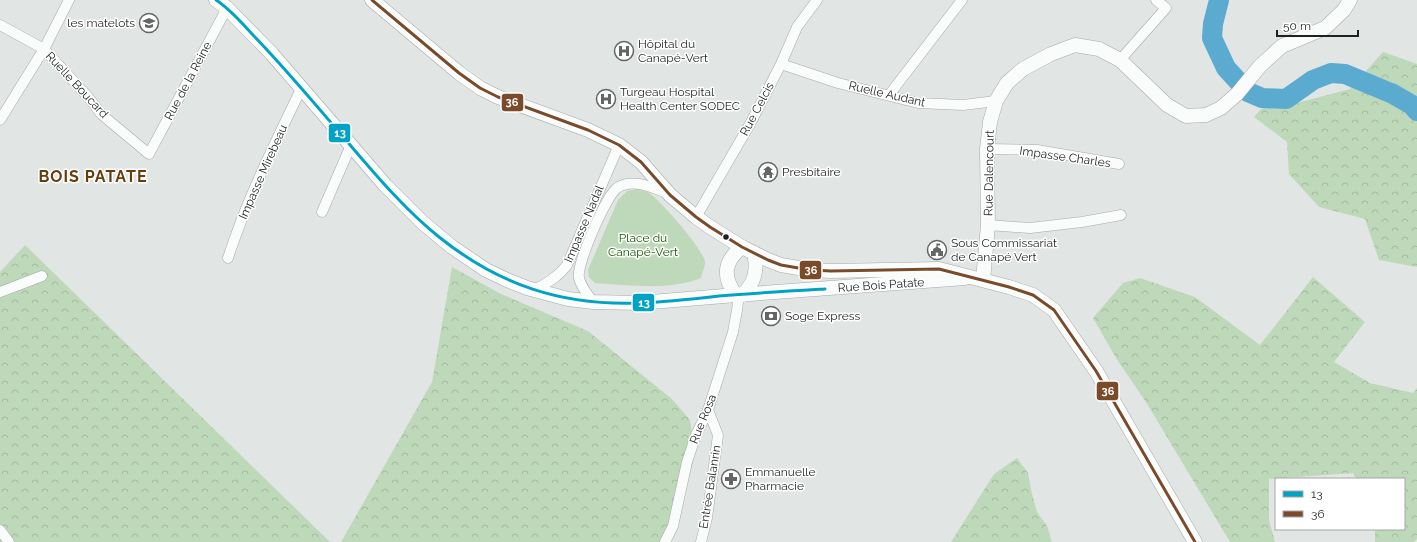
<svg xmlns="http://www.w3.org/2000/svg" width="1417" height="542" font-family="Raleway,sans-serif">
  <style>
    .green { fill: #bed9b9 }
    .forest { fill: url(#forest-crowns) }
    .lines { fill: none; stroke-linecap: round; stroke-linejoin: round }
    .river { stroke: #5babd1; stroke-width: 20 }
    .street-casing { stroke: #a7a9a9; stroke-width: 11 }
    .secondary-casing { stroke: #a7a9a9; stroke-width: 15 }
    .street { stroke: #fafbfb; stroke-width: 10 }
    .secondary { stroke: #fafbfb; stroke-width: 14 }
    .bus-1-casing { stroke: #fff; stroke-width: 6 }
    .bus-2-casing { stroke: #fff; stroke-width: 6 }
    .bus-1 { stroke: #02a2c5; stroke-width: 3 }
    .bus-2 { stroke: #7a4b2a; stroke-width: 3 }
    .bus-dot { fill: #1f2121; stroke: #fff; stroke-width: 1.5 }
    .labels { text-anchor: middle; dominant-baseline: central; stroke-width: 3; stroke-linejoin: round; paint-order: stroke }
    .poi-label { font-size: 12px; fill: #1f2121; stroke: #fff; text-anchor: start }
    .street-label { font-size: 12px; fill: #1f2121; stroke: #fff }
    .park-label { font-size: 12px; fill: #175401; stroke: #fff }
    .district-label { font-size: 16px; font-weight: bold; letter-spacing: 1px; fill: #643e0d; stroke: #fff }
    .line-badge { stroke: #fff; stroke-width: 1.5 }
    .badge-label { font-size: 11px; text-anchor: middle; font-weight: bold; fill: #fff }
  </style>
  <defs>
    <pattern id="forest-crowns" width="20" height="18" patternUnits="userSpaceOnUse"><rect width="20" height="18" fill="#bed9b9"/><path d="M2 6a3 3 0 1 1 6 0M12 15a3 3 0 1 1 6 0" fill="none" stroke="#a3ba9f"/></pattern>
  </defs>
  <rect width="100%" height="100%" fill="#e1e5e4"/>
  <path class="green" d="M 637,189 C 640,190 645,191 649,193 C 660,200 704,250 705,262 C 705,267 702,273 701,278 C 668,291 630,285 595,283 L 589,277 L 588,270 L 618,200 L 627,191 Z"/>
  <g class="forest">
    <polygon points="1383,52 1417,64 1417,267 1379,260 1365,219 1319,207 1289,174 1287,142 1254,117 1265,105 1285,106 1350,89"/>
    <polygon points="25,245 330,542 0,542 0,272"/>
    <polygon points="452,267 501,294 588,331 672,399 690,420 695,453 678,522 668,542 341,542 432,382"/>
    <polygon points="1313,277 1365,322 1334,362 1370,383 1413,393 1417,388 1417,539 1414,542 1375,542 1375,529 1404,529 1404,479 1356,479 1353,473 1269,479 1269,520 1275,542 1230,542 1146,402 1116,358 1093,318 1123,283 1140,278 1195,297 1260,345"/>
    <polygon points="1017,458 1028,473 1032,494 1037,512 1047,526 1052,542 951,542 994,474"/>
  </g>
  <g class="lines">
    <polyline class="river" points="1219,0 1213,24 1212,38 1226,68 1248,92 1262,98 1286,99 1313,80 1331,73 1345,74 1393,94 1412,105 1417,111"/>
    <g class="street-casing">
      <g id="street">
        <polyline points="0,25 44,49 89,98 101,114 149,154 227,8"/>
        <polyline points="1120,60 1166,8 1156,0"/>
        <polyline points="781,64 838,83 918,103 963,105 996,101"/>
        <polyline points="889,95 962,0"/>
        <polyline points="0,120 44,49 69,0"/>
        <polyline points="987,149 1037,150 1119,164"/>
        <polyline points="322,212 351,145"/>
        <polyline points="696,217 750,124 781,64 797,27 817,0"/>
        <polyline points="988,225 1030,228 1082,222 1121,215"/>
        <path d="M 228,258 C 247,199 275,143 302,87"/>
        <path d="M 534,290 C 547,283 558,277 567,265 L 619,145"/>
        <polyline points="0,292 42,276"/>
        <path d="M 593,302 C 588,295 581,287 579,278 C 576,265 606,196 617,188 C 632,178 651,187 667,193"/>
        <polyline points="0,530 9,542"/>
        <polyline points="665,542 673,526 687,462 696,435 708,410 733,332 737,310 739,295"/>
        <polyline points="701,542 707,518 718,435 708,410"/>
      </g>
    </g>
    <g class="secondary-casing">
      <g id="secondary">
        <polyline points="216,0 227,8 272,54 385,185 422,222 452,247 486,270 507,280 527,288 568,299 593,302 639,303 736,295 965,278"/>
        <polyline points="372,0 459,73 480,88 498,97 588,130 619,145 641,162 670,195 696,217 710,227 742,247 768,260 781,265 810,270 831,271 939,269 1009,287 1033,295 1054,310 1096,371 1195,542"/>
        <polyline points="983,280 988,225 987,149 990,122 996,101 1007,83 1023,69 1051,54 1075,45 1099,49 1120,60 1167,105 1186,116 1206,115 1221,108 1237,94 1260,66 1282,46 1325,28 1344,10 1350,0"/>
        <path d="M 736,295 C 722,277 724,261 742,247"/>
        <path d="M 742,295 C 755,283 758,270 754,253"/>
      </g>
    </g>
    <use href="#street" class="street"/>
    <use href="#secondary" class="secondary"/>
    <g class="bus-1-casing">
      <path id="bus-1" d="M 216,0 C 230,9 242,23 253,35 C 285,68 315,104 345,139 C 374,173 404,209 439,237 C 499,285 562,306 639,303 C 666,302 693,299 719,296 C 754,293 790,291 825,289"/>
    </g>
    <g class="bus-2-casing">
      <polyline id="bus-2" points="372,0 459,73 480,88 498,97 588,130 619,145 641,162 670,195 696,217 710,227 742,247 768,260 781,265 810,270 831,271 939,269 1009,287 1033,295 1054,310 1096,371 1195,542"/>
    </g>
    <use href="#bus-1" class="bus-1"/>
    <use href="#bus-2" class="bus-2"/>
  </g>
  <defs>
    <g id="school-ring" transform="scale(1)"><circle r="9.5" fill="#fff" stroke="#636665" stroke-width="1.5"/><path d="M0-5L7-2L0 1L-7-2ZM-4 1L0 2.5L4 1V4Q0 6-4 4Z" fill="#636665"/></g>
    <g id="hospital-ring" transform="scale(1)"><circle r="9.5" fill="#fff" stroke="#636665" stroke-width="1.5"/><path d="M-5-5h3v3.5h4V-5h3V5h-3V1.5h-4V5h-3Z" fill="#636665"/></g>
    <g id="temple-ring" transform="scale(1)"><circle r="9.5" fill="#fff" stroke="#636665" stroke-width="1.5"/><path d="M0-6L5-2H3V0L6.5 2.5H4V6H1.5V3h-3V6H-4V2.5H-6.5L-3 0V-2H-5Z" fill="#636665"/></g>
    <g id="civic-ring" transform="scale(1)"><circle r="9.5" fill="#fff" stroke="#636665" stroke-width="1.5"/><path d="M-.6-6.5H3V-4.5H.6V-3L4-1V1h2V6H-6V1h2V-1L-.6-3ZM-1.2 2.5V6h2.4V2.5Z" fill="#636665"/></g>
    <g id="bank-ring" transform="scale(1)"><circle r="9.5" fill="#fff" stroke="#636665" stroke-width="1.5"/><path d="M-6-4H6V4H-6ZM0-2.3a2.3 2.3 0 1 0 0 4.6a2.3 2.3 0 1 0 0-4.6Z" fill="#636665"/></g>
    <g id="pharmacy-ring" transform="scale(1)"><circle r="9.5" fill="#fff" stroke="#636665" stroke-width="1.5"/><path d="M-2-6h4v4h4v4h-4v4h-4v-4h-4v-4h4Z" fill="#636665"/></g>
  </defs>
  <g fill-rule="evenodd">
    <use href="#school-ring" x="149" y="23"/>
    <use href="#hospital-ring" x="624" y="51"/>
    <use href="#hospital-ring" x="606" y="99"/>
    <use href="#temple-ring" x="768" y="172"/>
    <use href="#civic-ring" x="937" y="250"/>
    <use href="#bank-ring" x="771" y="316"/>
    <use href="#pharmacy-ring" x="731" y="479"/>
  </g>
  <circle class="bus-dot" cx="726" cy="237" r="3.5"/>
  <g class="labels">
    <g class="poi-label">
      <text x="135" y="23" text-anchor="end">les matelots</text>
      <text x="638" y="44">Hôpital du<tspan x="638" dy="14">Canapé-Vert</tspan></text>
      <text x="620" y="92">Turgeau Hospital<tspan x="620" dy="14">Health Center SODEC</tspan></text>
      <text x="782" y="172">Presbitaire</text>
      <text x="951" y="243">Sous Commissariat<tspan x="951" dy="14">de Canapé Vert</tspan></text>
      <text x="785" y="316">Soge Express</text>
      <text x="745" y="472">Emmanuelle<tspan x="745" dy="14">Pharmacie</tspan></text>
    </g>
    <g class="street-label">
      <text transform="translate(188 81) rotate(-62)">Rue de la Reine</text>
      <text transform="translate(77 85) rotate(47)">Ruelle Boucard</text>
      <text transform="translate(887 94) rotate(13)">Ruelle Audant</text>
      <text transform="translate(757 109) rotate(-62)">Rue Celcis</text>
      <text transform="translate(1065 157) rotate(8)">Impasse Charles</text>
      <text transform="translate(263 172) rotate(-66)">Impasse Mirebeau</text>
      <text transform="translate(989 173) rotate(-89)">Rue Dalencourt</text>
      <text transform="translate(584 224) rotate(-67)">Impasse Nadal</text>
      <text transform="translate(881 285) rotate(-4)">Rue Bois Patate</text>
      <text transform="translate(703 419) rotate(-68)">Rue Rosa</text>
      <text transform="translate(710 487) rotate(-81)">Entrée Balanrin</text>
    </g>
    <g class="park-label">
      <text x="643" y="238">Place du<tspan x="643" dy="14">Canapé-Vert</tspan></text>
    </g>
    <g class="district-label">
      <text x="93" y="176">BOIS PATATE</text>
    </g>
  </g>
  <g class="line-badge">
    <rect x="501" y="93" width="23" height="19" rx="4" fill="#7a4b2a"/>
    <rect x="328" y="123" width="23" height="20" rx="4" fill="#02a2c5"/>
    <rect x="799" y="260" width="23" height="20" rx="4" fill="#7a4b2a"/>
    <rect x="632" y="293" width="23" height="19" rx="4" fill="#02a2c5"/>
    <rect x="1096" y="381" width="23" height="20" rx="4" fill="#7a4b2a"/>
  </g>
  <g class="badge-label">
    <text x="512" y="106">36</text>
    <text x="340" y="137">13</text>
    <text x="811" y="274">36</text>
    <text x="644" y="307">13</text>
    <text x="1108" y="395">36</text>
  </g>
  <rect x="1275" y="478" width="130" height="52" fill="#ffffff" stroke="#a5a6a6"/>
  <rect x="1283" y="491" width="20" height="6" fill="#02a2c5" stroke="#a5a6a6"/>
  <text x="1311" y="498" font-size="12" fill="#1f2121">13</text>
  <rect x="1283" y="511" width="20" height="6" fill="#7a4b2a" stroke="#a5a6a6"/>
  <text x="1311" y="518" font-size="12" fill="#1f2121">36</text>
  <path d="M1277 30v6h81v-6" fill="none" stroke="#1f2121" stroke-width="2"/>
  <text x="1283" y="30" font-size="12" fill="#1f2121" stroke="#ffffff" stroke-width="3" paint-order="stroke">50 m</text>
</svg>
